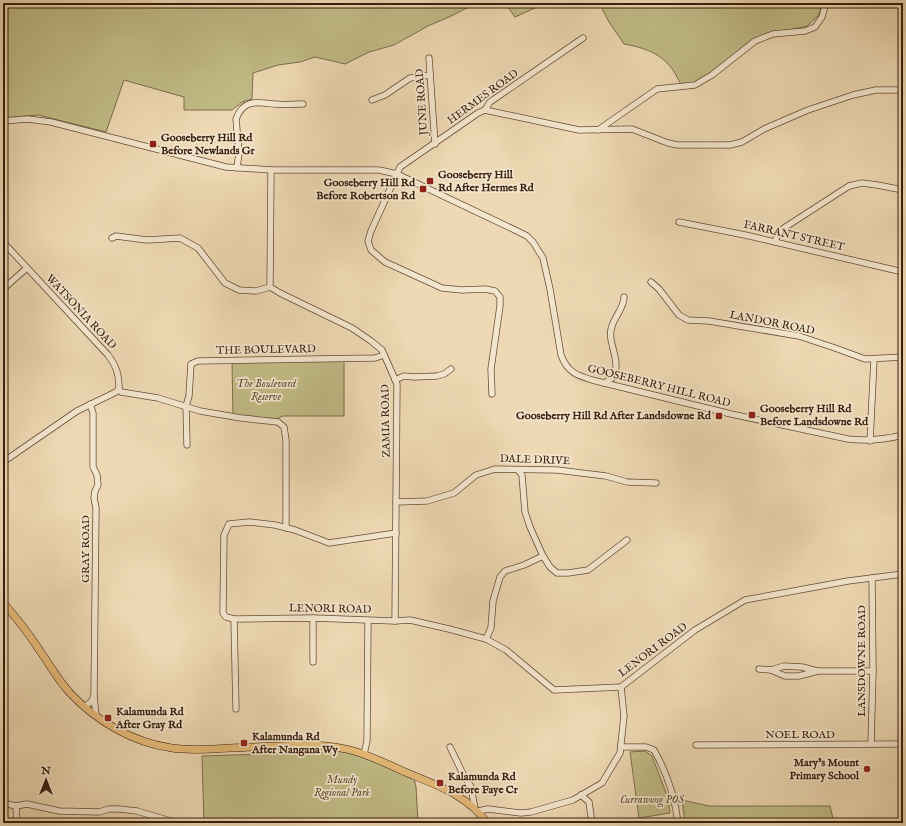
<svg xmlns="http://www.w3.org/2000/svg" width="906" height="826" font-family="'IM FELL English',serif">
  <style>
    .green { fill: #c1bc87; stroke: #7c6d4a }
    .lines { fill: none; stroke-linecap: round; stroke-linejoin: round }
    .stream { stroke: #727b70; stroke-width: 1.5 }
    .minor-casing { stroke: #654d37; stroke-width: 7 }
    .major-casing { stroke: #371e0d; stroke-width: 8 }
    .minor { stroke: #f4e6ce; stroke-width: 5.5 }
    .major { stroke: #e7bc7a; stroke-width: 7 }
    .poi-dot { fill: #8f2418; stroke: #f4e6ce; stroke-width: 1.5 }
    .labels { text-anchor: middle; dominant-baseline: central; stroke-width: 3.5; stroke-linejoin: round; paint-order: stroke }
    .street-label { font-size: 11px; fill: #371e0d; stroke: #f4e6ce }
    .poi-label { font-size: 11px; font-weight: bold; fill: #371e0d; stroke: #f4e6ce; text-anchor: start }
    .park-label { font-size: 11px; font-style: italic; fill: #604d32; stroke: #f4e6ce }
  </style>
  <rect width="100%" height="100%" fill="#eed9b4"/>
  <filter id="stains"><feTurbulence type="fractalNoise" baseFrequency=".005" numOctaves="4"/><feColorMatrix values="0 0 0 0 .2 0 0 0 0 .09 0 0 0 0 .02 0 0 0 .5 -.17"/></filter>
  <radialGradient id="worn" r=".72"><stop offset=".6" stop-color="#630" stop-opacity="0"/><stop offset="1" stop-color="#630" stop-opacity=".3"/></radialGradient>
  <g class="green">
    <polygon points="3,3 477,3 449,17 428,26 394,45 369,52 345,64 315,57 300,62 278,65 253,73 252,99 242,102 232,110 184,110 184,97 124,80 106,132 38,115 3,118"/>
    <polygon points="505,3 546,3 515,17"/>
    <path d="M 599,3 L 819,3 L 822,7 L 818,16 L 807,26 L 776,33 L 762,35 L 719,68 L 694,83 L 681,84 C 677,78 674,70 669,65 C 658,52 641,47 624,44 L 609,22 Z"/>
    <polygon points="344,358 344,416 283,416 272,421 233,417 232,361"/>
    <polygon points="330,746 353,751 413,775 416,787 418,823 204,823 202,756 328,752"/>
    <polygon points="645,751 652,756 668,798 670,813 639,818 630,752"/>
    <polygon points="682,800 709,806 830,806 834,823 685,822"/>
  </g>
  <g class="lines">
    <path class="stream" d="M 261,823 C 270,818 278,819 287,823"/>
    <g class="minor-casing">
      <g id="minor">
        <polyline points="429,58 435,144"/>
        <polyline points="372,100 385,95 410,78 430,75"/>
        <polyline points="485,110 579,130 632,129 668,143 678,145 730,145 742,142 764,129 808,110 853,95 876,90 903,90"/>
        <path d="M 3,121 L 28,119 L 51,122 L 226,167 L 271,170 L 379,170 L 397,174 L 515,230 L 527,236 L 533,242 L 543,258 L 550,289 L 561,355 C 568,374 579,376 596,381 L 731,414 L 848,439 C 867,441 884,440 903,435"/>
        <polyline points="598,130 657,89 695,85 712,75 755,41 773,34 805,31 815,27 822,17 826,3"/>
        <path d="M 237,168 L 239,153 L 236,119 C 243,99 257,102 274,104 C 283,105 293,104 303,104"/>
        <polyline points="271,170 270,287 280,293 352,328 371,341 382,350 397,384 395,621"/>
        <polyline points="679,222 745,235 903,272"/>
        <polyline points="112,238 116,236 147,240 180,238 198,248 225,283 239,290 256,291 270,287"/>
        <path d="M 3,242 L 108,355 C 117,367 119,375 119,389 L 116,392 L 77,411 L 3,462"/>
        <polyline points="775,242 778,233 784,228 849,186 862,183 877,185 903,190"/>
        <polyline points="651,282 659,289 679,315 688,320 709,321 799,336 835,348 865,359 903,357"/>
        <polyline points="3,289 27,268"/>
        <polyline points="395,380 404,376 414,377 437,376 444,374 451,369"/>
        <path d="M 604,383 L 614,377 C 615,374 616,370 616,367 C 617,354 607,339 612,326 C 615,316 624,308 624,297"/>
        <polyline points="119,389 121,392 158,398 200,411 241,418 278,422 284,427 286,440 286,528"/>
        <polyline points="492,394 491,369 500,306 500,297 495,291 485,289 462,290 442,288 385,262 371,250 368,241 371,231 400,167 478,113 485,110 490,102 583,38"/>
        <polyline points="90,404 93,413 93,467 97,475 98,485 95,491 94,498 96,508 94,696 96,716"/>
        <polyline points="870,441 874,359"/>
        <polyline points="187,445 186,406 189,396 191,364 198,361 375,358 384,355"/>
        <polyline points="518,470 522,475 525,512 530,527 543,556 550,567 557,573 568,573 588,570 627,540"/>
        <polyline points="396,502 427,501 454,493 476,475 495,469 557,470 606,476 627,482 656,483"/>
        <polyline points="313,618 313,662"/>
        <polyline points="234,619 313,618 395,621 410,620 449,629 486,639 506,650 554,690 621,687 695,630 745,600 848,581 903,574"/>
        <polyline points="486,639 491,628 493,601 500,577 505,571 524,565 543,556"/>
        <polyline points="759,669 771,670 784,666 802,667 817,671"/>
        <polyline points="771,670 785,676 799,676 818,671 873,671"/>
        <polyline points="84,707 91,702 94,696"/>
        <polyline points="236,709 234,619 226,617 223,613 224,535 229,524 249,522 275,525 295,530 329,543 396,533"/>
        <polyline points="871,744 873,671 872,578"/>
        <polyline points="696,745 903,744"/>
        <polyline points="450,747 462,772 471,787 475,809"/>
        <path d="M 621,747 L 646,747 L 654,750 C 667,773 675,797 678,823"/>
        <polyline points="364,754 367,741 368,621"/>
        <polyline points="581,795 589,802 592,823"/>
        <polyline points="3,803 16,806 27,804 59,811 99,812 109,809 119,809 137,811 177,823"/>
        <polyline points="16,806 17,823"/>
        <polyline points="478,811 488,809 521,813 531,812 573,800 602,783 620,753 624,716 621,687"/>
      </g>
    </g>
    <g class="major-casing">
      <path id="major" d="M 3,603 C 17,618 29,634 40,651 C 50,665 58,680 70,693 C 96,721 134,743 172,748 C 191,751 211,749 230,748 C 258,747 286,745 314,745 C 328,746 341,747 354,751 C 371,756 388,764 405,772 C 434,784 468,795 487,823"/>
    </g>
    <use href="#minor" class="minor"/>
    <use href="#major" class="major"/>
  </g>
  <g class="poi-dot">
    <rect x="149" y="140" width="8" height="8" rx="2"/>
    <rect x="426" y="177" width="8" height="8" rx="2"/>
    <rect x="419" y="185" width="8" height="8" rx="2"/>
    <rect x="748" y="411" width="8" height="8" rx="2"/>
    <rect x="715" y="412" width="8" height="8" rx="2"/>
    <rect x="104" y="714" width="8" height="8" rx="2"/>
    <rect x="240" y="739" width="8" height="8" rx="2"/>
    <circle cx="867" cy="769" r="4"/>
    <rect x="436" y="779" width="8" height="8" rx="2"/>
  </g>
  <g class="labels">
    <g class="street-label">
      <text transform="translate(483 97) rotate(-36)">HERMES ROAD</text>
      <text transform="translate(422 102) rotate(-94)">JUNE ROAD</text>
      <text transform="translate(794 236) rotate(13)">FARRANT STREET</text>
      <text transform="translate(81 312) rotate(47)">WATSONIA ROAD</text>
      <text transform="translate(772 323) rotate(11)">LANDOR ROAD</text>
      <text transform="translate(266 350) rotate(-1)">THE BOULEVARD</text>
      <text transform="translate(659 386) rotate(14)">GOOSEBERRY HILL ROAD</text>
      <text transform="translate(386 421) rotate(-91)">ZAMIA ROAD</text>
      <text transform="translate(535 460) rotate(2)">DALE DRIVE</text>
      <text transform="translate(86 549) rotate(-90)">GRAY ROAD</text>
      <text transform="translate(330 609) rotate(1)">LENORI ROAD</text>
      <text transform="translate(653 650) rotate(-37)">LENORI ROAD</text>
      <text transform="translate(862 661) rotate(-90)">LANSDOWNE ROAD</text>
      <text x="800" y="735">NOEL ROAD</text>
    </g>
    <g class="poi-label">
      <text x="161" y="138">Gooseberry Hill Rd<tspan x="161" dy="13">Before Newlands Gr</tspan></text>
      <text x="438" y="175">Gooseberry Hill<tspan x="438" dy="13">Rd After Hermes Rd</tspan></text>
      <text x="415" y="183" text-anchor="end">Gooseberry Hill Rd<tspan x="415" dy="13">Before Robertson Rd</tspan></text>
      <text x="760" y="409">Gooseberry Hill Rd<tspan x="760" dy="13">Before Landsdowne Rd</tspan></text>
      <text x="711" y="416" text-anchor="end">Gooseberry Hill Rd After Landsdowne Rd</text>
      <text x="116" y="712">Kalamunda Rd<tspan x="116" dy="13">After Gray Rd</tspan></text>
      <text x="252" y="737">Kalamunda Rd<tspan x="252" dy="13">After Nangana Wy</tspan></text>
      <text x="859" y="763" text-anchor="end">Mary’s Mount<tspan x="859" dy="13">Primary School</tspan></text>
      <text x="448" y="777">Kalamunda Rd<tspan x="448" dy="13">Before Faye Cr</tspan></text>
    </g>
    <g class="park-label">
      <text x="266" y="384">The Boulevard<tspan x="266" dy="13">Reserve</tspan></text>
      <text x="342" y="780">Mundy<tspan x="342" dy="13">Regional Park</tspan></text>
      <text x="652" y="800">Currawong POS</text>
    </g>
  </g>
  <rect width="906" height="826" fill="none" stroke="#eed9b4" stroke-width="16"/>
  <rect x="4" y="4" width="898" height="818" fill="none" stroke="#371e0d" stroke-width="2"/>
  <rect x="8" y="8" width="890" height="810" fill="none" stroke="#371e0d"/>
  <g transform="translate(46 780)" stroke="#f4e6ce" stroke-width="3" paint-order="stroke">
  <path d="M0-3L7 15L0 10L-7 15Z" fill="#371e0d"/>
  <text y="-6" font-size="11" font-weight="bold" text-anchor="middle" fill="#371e0d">N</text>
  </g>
  <rect width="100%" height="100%" filter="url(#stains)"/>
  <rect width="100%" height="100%" fill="url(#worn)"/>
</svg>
